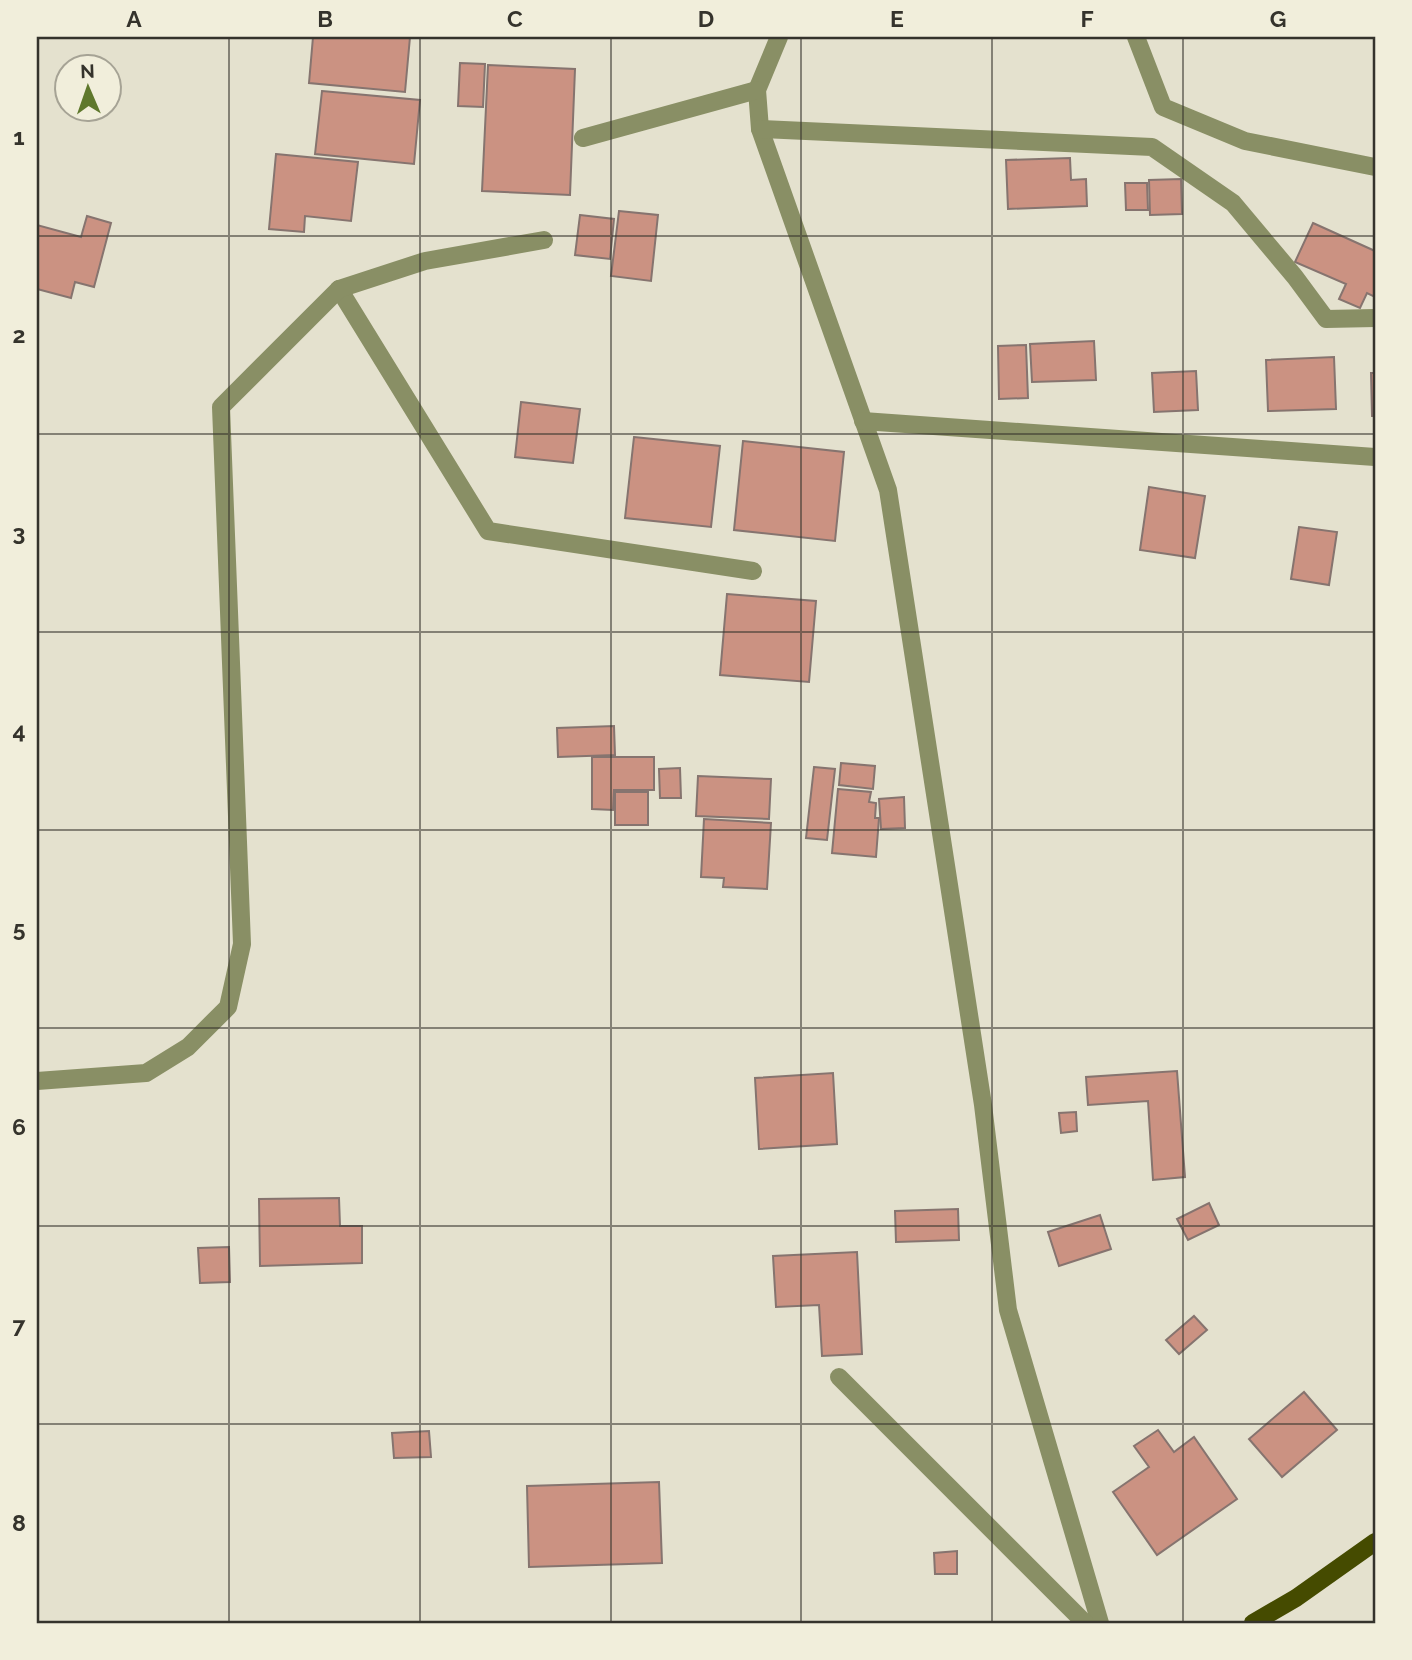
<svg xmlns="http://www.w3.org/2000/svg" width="1412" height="1660" font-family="Raleway,sans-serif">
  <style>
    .building { fill: #cb9282; stroke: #86746f; stroke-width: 2 }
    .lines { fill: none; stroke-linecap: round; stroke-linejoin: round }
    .minor { stroke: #898f65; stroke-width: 18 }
    .major { stroke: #454b00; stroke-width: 18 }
    .grid { fill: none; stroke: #35332c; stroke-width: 2; stroke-opacity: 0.55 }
    .neatline { fill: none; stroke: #35332c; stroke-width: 2.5 }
    .grid-label { font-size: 23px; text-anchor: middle; font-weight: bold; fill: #35332c }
  </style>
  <rect width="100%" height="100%" fill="#e4e1ce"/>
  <g class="building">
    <polygon points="313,37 410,37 405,92 309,83"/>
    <polygon points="460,63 485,64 483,107 458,106"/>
    <polygon points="488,65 575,69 570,195 482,191"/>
    <polygon points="322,91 420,100 414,164 315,154"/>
    <polygon points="276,154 358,162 351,221 305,216 304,232 269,229"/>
    <polygon points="1070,158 1071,180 1086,179 1087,206 1008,209 1006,160"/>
    <polygon points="1181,179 1182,214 1150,215 1149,180"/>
    <polygon points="1125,183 1147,183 1148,210 1126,210"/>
    <polygon points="619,211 658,215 651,281 611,276"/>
    <polygon points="580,215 614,219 610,259 575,255"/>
    <polygon points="87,216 111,223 94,287 75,282 71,298 37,289 37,225 81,237"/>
    <polygon points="1313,223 1375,251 1375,297 1367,293 1360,308 1339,299 1346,284 1295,262"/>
    <polygon points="1094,341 1096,380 1032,382 1030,344"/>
    <polygon points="1026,345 1028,398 999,399 998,346"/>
    <polygon points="1334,357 1336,409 1268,411 1266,360"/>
    <polygon points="1196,371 1198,410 1154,412 1152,373"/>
    <polygon points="1371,373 1375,373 1375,416 1372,416"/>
    <polygon points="521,402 580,409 573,463 515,457"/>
    <polygon points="634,437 720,446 711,527 625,518"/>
    <polygon points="743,441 844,452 835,541 734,530"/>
    <polygon points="1149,487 1205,496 1195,558 1140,550"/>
    <polygon points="1299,527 1337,532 1329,585 1291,579"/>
    <polygon points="727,594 816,601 809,682 720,675"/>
    <polygon points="614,726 615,755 558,757 557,728"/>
    <polygon points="592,757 654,757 654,790 614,790 613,810 592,809"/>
    <polygon points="841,763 875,766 873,789 839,785"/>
    <polygon points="814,767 835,769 827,840 806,838"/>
    <polygon points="680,768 681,798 660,798 659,769"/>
    <polygon points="698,776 771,779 769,819 696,816"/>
    <polygon points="838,789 871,792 869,802 876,803 875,818 879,818 876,857 832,853"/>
    <rect x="615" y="792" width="33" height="33"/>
    <polygon points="904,797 905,828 881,829 879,799"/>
    <polygon points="704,819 771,823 767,889 723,887 724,878 701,877"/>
    <polygon points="1177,1071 1185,1177 1153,1180 1148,1101 1088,1105 1086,1077"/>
    <polygon points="833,1073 837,1144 759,1149 755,1078"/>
    <polygon points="1076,1112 1077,1131 1061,1133 1059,1113"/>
    <polygon points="339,1198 340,1226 362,1226 362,1263 260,1266 259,1199"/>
    <polygon points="1209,1203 1219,1225 1188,1240 1177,1219"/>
    <polygon points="958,1209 959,1240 896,1242 895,1211"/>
    <polygon points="1100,1215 1111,1249 1059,1266 1048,1232"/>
    <polygon points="229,1247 230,1282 200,1283 198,1248"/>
    <polygon points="857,1252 862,1354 822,1356 819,1305 776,1307 773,1256"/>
    <polygon points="1194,1316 1207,1330 1179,1354 1166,1340"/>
    <polygon points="1304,1392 1337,1430 1282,1477 1249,1439"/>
    <polygon points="1158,1430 1174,1452 1194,1437 1237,1499 1157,1555 1113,1492 1149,1467 1134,1446"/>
    <polygon points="429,1431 431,1457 394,1458 392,1433"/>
    <polygon points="659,1482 662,1563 529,1567 527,1486"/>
    <polygon points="957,1551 957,1574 935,1574 934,1553"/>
  </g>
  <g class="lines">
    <g class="minor">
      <polyline points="779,37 757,90 760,129 888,490 983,1105 1008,1310 1100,1623"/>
      <polyline points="1136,37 1163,107 1245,141 1375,167"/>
      <polyline points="760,129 1152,147 1233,203 1295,277 1326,319 1375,318"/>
      <polyline points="583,138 757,90"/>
      <polyline points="339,289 488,531 753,571"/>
      <polyline points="863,421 1375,457"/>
      <polyline points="37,1081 146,1073 188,1047 228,1007 242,944 221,407 339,289 425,261 544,240"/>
      <polyline points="839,1377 1085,1623"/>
    </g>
    <polyline class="major" points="1253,1623 1296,1598 1375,1542"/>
  </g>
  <path class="grid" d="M 229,37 L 229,1623M 420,37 L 420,1623M 611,37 L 611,1623M 801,37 L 801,1623M 992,37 L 992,1623M 1183,37 L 1183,1623M 37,236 L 1375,236M 37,434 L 1375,434M 37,632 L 1375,632M 37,830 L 1375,830M 37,1028 L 1375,1028M 37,1226 L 1375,1226M 37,1424 L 1375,1424"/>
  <rect width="1412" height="1660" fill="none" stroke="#f1eedb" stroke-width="77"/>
  <g transform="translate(88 88) rotate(358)"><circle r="33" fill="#f1eedb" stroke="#a6a395" stroke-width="2"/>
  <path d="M0-5L12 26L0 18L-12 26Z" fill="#5f782c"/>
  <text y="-10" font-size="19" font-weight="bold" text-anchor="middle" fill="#35332c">N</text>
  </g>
  <rect x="38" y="38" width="1336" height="1584" class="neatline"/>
  <g class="grid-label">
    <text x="134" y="27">A</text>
    <text x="325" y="27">B</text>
    <text x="515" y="27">C</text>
    <text x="706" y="27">D</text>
    <text x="897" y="27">E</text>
    <text x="1087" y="27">F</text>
    <text x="1278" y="27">G</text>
    <text x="19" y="145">1</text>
    <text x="19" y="343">2</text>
    <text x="19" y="541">3</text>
    <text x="19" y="739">4</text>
    <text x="19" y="937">5</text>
    <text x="19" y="1135">6</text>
    <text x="19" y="1333">7</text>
    <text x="19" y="1531">8</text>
  </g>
</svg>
